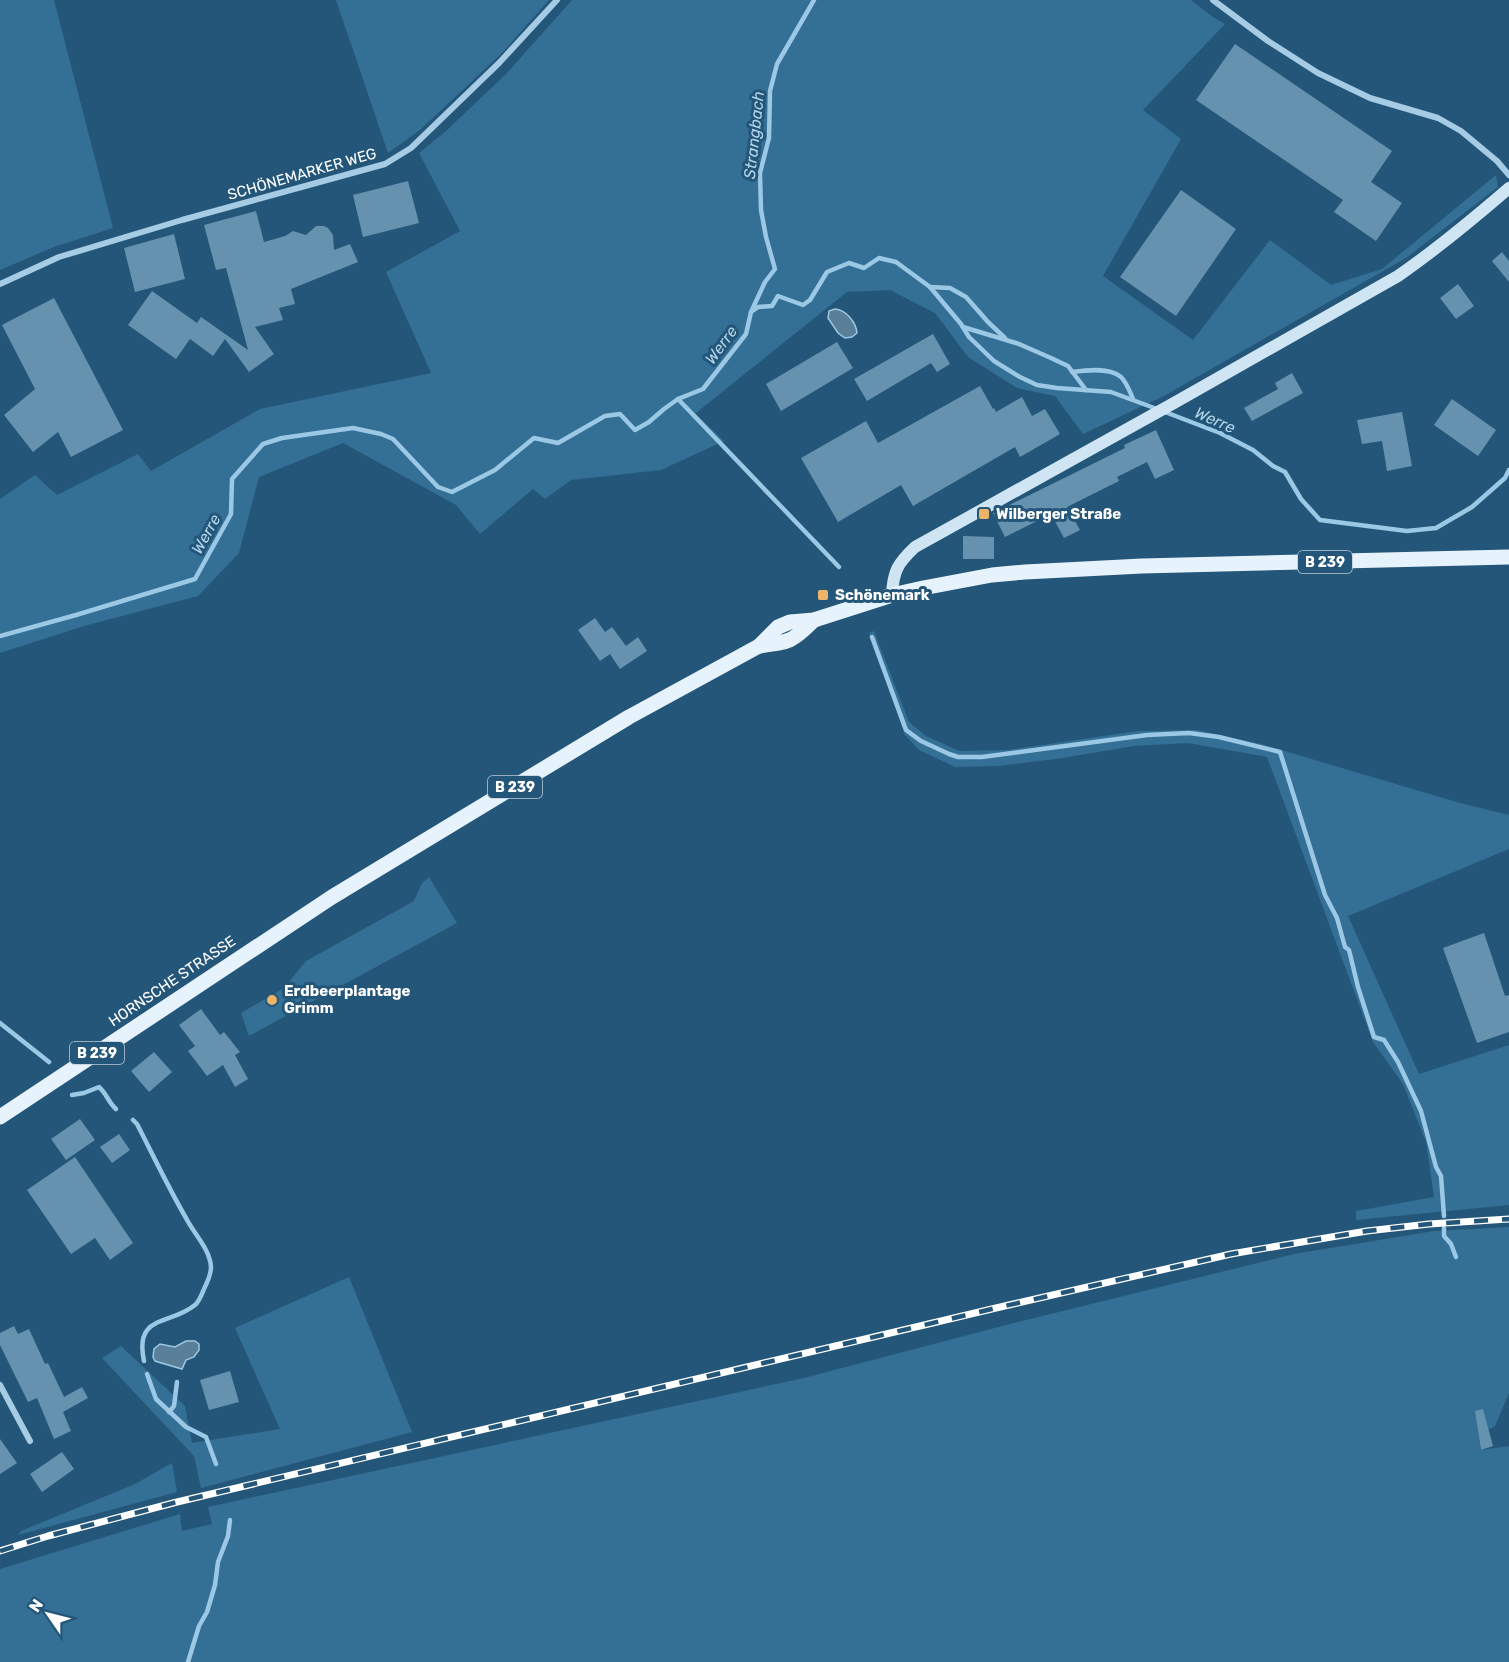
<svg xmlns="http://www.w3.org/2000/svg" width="1509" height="1662" font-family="Rubik,sans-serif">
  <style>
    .green { fill: #346f95 }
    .water { fill: #5a7f98; stroke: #9ac8e5; stroke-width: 1.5 }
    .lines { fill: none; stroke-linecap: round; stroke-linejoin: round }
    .stream { stroke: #9ac8e5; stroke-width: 4.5 }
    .building { fill: #6592af }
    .street { stroke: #a6cbe4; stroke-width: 6 }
    .secondary { stroke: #cfe5f4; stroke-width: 12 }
    .primary { stroke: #e6f2fc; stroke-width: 15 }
    .rail-casing { stroke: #fff; stroke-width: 7 }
    .rail { stroke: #245679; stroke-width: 4.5; stroke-dasharray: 14; stroke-linecap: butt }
    .poi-dot { fill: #eeb46a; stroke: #245679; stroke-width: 2 }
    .labels { text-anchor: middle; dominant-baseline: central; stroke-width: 6; stroke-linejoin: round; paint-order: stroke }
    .shield { fill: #245679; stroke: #bdccd7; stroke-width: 1.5 }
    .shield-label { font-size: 14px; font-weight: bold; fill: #fff }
    .street-label { font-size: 15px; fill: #fff; stroke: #245679 }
    .poi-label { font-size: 15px; font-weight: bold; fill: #fff; stroke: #245679; text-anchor: start }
    .water-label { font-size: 16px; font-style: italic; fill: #b1d5ec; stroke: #245679 }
  </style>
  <rect width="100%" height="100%" fill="#245679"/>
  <g class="green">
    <polygon points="0,0 54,0 113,228 54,247 0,270"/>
    <polygon points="336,0 549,0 501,54 420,130 388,153"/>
    <polygon points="572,0 1191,0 1213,17 1225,24 1143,110 1181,139 1103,276 1193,340 1270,240 1331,285 1382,269 1496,175 1498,187 1406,258 1162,397 1083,434 1055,396 1017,388 968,357 935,313 890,290 847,292 691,417 696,414 724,441 661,470 571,480 545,499 533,489 480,534 456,505 343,443 259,477 239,553 198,596 84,626 0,653 0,499 35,475 57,495 138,454 151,471 260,409 431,373 386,272 460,231 419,153 446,131 506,74"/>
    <polygon points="874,631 909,722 926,736 959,751 1007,750 1138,731 1197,730 1261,744 1460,803 1509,815 1509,849 1348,916 1419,1074 1509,1045 1509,1205 1356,1220 1356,1211 1434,1197 1426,1142 1403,1084 1373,1042 1267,757 1188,743 1134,746 1056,759 998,766 955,767 919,750 905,735 869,633"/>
    <polygon points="429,877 457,923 249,1036 241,1013 284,988 306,961 414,901 422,883"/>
    <polygon points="1509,1227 1509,1393 1495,1426 1488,1430 1478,1431 1481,1450 1509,1446 1509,1662 0,1662 0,1569 180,1514 182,1531 212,1524 208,1507 804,1378 1006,1325 1294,1254 1434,1231"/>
    <polygon points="349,1277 412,1432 201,1488 194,1456 102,1358 121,1346 185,1406 192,1443 280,1429 235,1328"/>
    <polygon points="172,1463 177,1492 18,1535 21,1531 135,1484"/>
  </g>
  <g class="water">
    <path d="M 835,309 C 846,310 856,322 857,333 L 852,337 L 845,338 L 838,333 L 828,318 L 829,311 Z"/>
    <polygon points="186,1341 195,1341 199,1344 199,1350 194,1357 186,1360 182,1369 155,1361 153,1357 154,1349 160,1344 175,1347"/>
  </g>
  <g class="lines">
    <g class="stream">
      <polyline points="930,287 950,288 966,297 988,322 1005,338"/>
      <polyline points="751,312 765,282 775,269 766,237 761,210 760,173 769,138 770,91 777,64 814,0"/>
      <polyline points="963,327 1019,344 1051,358 1068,366 1086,390"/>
      <path d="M 1072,372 C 1086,370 1110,367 1121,377 C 1127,383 1130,392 1133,399"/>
      <polyline points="678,399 839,567"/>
      <polyline points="1165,412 1220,433 1253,450 1273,466 1285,472 1301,499 1320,520 1407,531 1436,528 1472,507 1505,478 1509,470"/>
      <polyline points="0,636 76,615 195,579 231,514 232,479 263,444 282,438 353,428 381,434 393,439 438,487 452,492 495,470 534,438 558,443 605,416 620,414 635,430 649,422 664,409 678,399 703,389 746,334 751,312 758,307 772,306 778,296 803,305 810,300 827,272 849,263 864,268 879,258 896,262 930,287 961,324 969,337 994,361 1020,377 1037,385 1057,388 1111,392 1157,409"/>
      <polyline points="872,637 906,730 921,741 949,754 958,757 982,757 1147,735 1189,733 1219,737 1280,752 1325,895 1337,918 1345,947 1349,950 1358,987 1374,1037 1384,1040 1398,1062 1421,1111 1436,1167 1441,1176 1444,1216"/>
      <polyline points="0,1023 49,1062"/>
      <path d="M 72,1095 L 84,1093 L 99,1087 C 107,1094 108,1102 116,1109"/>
      <path d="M 133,1120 L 137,1124 C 153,1155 168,1187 186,1218 C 194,1234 210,1249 211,1267 C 211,1274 207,1283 204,1289 C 202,1294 199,1302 195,1305 C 169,1326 134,1314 144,1361"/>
      <polyline points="1444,1228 1444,1236 1451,1244 1456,1257"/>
      <polyline points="147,1374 156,1399 186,1427 206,1437 216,1464"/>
      <polyline points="169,1412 174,1406 177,1382"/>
      <polyline points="188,1662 199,1626 207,1612 215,1585 218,1562 228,1536 230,1520"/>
    </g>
  </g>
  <g class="building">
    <polygon points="1235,44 1392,151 1371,182 1402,203 1376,241 1334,212 1343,200 1196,100"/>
    <polygon points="408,181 419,223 363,237 353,195"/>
    <polygon points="1181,190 1236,229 1176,316 1120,277"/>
    <polygon points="256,211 264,242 285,236 293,231 306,235 316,226 324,226 328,228 333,235 334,250 350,244 358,262 291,289 295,304 279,308 283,320 255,327 274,354 249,372 225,339 213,356 190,339 176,359 128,325 152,291 197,323 201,317 248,350 226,268 216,270 204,225"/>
    <polygon points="174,234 185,279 135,292 124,248"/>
    <polygon points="1502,252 1509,261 1509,282 1492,261"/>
    <polygon points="1458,284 1474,306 1456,319 1440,298"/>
    <polygon points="54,298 123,430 71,457 58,432 33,452 4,415 35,389 2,325"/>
    <polygon points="933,334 950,364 937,372 931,363 867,401 854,379"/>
    <polygon points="837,342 853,368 781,411 766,384"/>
    <polygon points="1292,373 1303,393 1252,421 1244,408 1278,389 1275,383"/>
    <polygon points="980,386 993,409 994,408 996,412 1022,397 1032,416 1045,409 1060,434 1020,457 1015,447 913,506 901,485 838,522 801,458 866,421 878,443"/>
    <polygon points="1452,399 1496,430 1478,456 1434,425"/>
    <polygon points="1402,412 1412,466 1387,471 1382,441 1362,444 1357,420"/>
    <polygon points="1156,430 1174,470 1155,479 1147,462 1117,477 1119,481 1067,507 1080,530 1064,538 1051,514 1005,537 993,513 1125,448 1124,445"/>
    <polygon points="963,536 994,537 994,559 963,559"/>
    <polygon points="595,618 605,632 612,627 626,646 638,637 647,651 620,669 610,654 600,661 578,630"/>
    <polygon points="1484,933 1505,996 1509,995 1509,1032 1477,1043 1443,948"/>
    <polygon points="201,1009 220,1035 224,1032 240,1052 235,1055 248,1079 235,1087 223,1065 207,1076 188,1051 195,1046 179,1025"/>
    <polygon points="154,1052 172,1072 149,1092 131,1071"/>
    <polygon points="80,1119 95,1140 66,1160 51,1139"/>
    <polygon points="119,1134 130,1150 112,1163 100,1147"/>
    <polygon points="75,1157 133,1243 110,1260 95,1238 71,1254 27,1190"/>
    <polygon points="14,1326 18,1334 29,1329 45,1364 48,1363 64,1397 82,1387 88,1398 63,1412 71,1431 54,1439 37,1398 28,1402 0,1345 0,1333"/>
    <polygon points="230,1371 239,1402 209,1410 200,1380"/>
    <polygon points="1483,1409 1493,1446 1481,1450 1475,1411"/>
    <polygon points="0,1439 17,1463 0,1474"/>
    <polygon points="62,1452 74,1469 42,1492 30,1474"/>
  </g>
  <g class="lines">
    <g class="street">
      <polyline points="1213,0 1268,41 1318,73 1370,98 1438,118 1461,131 1497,161 1509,175"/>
      <polyline points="0,284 59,257 182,220 385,164 411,148 499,63 557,0"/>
      <polyline points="0,1385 30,1441"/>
    </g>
    <path class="secondary" d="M 892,595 C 893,571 898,563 915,547 L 1174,403 L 1398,276 C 1437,249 1473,219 1509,188"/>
    <g class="primary">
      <path d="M 759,646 C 790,642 792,642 814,620"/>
      <polyline points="0,1117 332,897 629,717 759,646 778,627 790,622 814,620 892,595 923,588 992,575 1025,572 1142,566 1509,557"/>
    </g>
    <g class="rail-casing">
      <polyline id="rail" points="0,1551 48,1536 177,1502 996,1308 1231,1254 1367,1231 1429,1224 1509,1219"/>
    </g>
    <use href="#rail" class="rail"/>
  </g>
  <g class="poi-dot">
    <rect x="978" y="508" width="12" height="12" rx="3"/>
    <rect x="817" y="589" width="12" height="12" rx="3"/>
    <circle cx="272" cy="1000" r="6"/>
  </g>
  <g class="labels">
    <g class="shield">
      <rect x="1298" y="551" width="54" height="22" rx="4.5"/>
      <rect x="488" y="776" width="54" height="22" rx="4.5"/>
      <rect x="70" y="1042" width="54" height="22" rx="4.5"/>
    </g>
    <g class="shield-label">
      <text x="1325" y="562">B 239</text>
      <text x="515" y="787">B 239</text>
      <text x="97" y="1053">B 239</text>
    </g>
    <g class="street-label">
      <text transform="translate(302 174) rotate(-16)">SCHÖNEMARKER WEG</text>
      <text transform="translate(172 981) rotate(-34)">HORNSCHE STRASSE</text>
    </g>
    <g class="poi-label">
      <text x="996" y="514">Wilberger Straße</text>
      <text x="835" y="595">Schönemark</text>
      <text x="284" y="991">Erdbeerplantage<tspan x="284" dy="17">Grimm</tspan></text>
    </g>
    <g class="water-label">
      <text transform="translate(754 135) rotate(-84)">Strangbach</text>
      <text transform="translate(721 345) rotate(-54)">Werre</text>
      <text transform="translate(1215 420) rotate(24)">Werre</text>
      <text transform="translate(206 534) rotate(-61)">Werre</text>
    </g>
  </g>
  <g transform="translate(48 1614) rotate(305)" stroke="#245679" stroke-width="4.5" paint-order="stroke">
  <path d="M0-4.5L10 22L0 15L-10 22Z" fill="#ffffff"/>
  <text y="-9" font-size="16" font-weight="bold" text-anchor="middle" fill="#ffffff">N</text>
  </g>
</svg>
